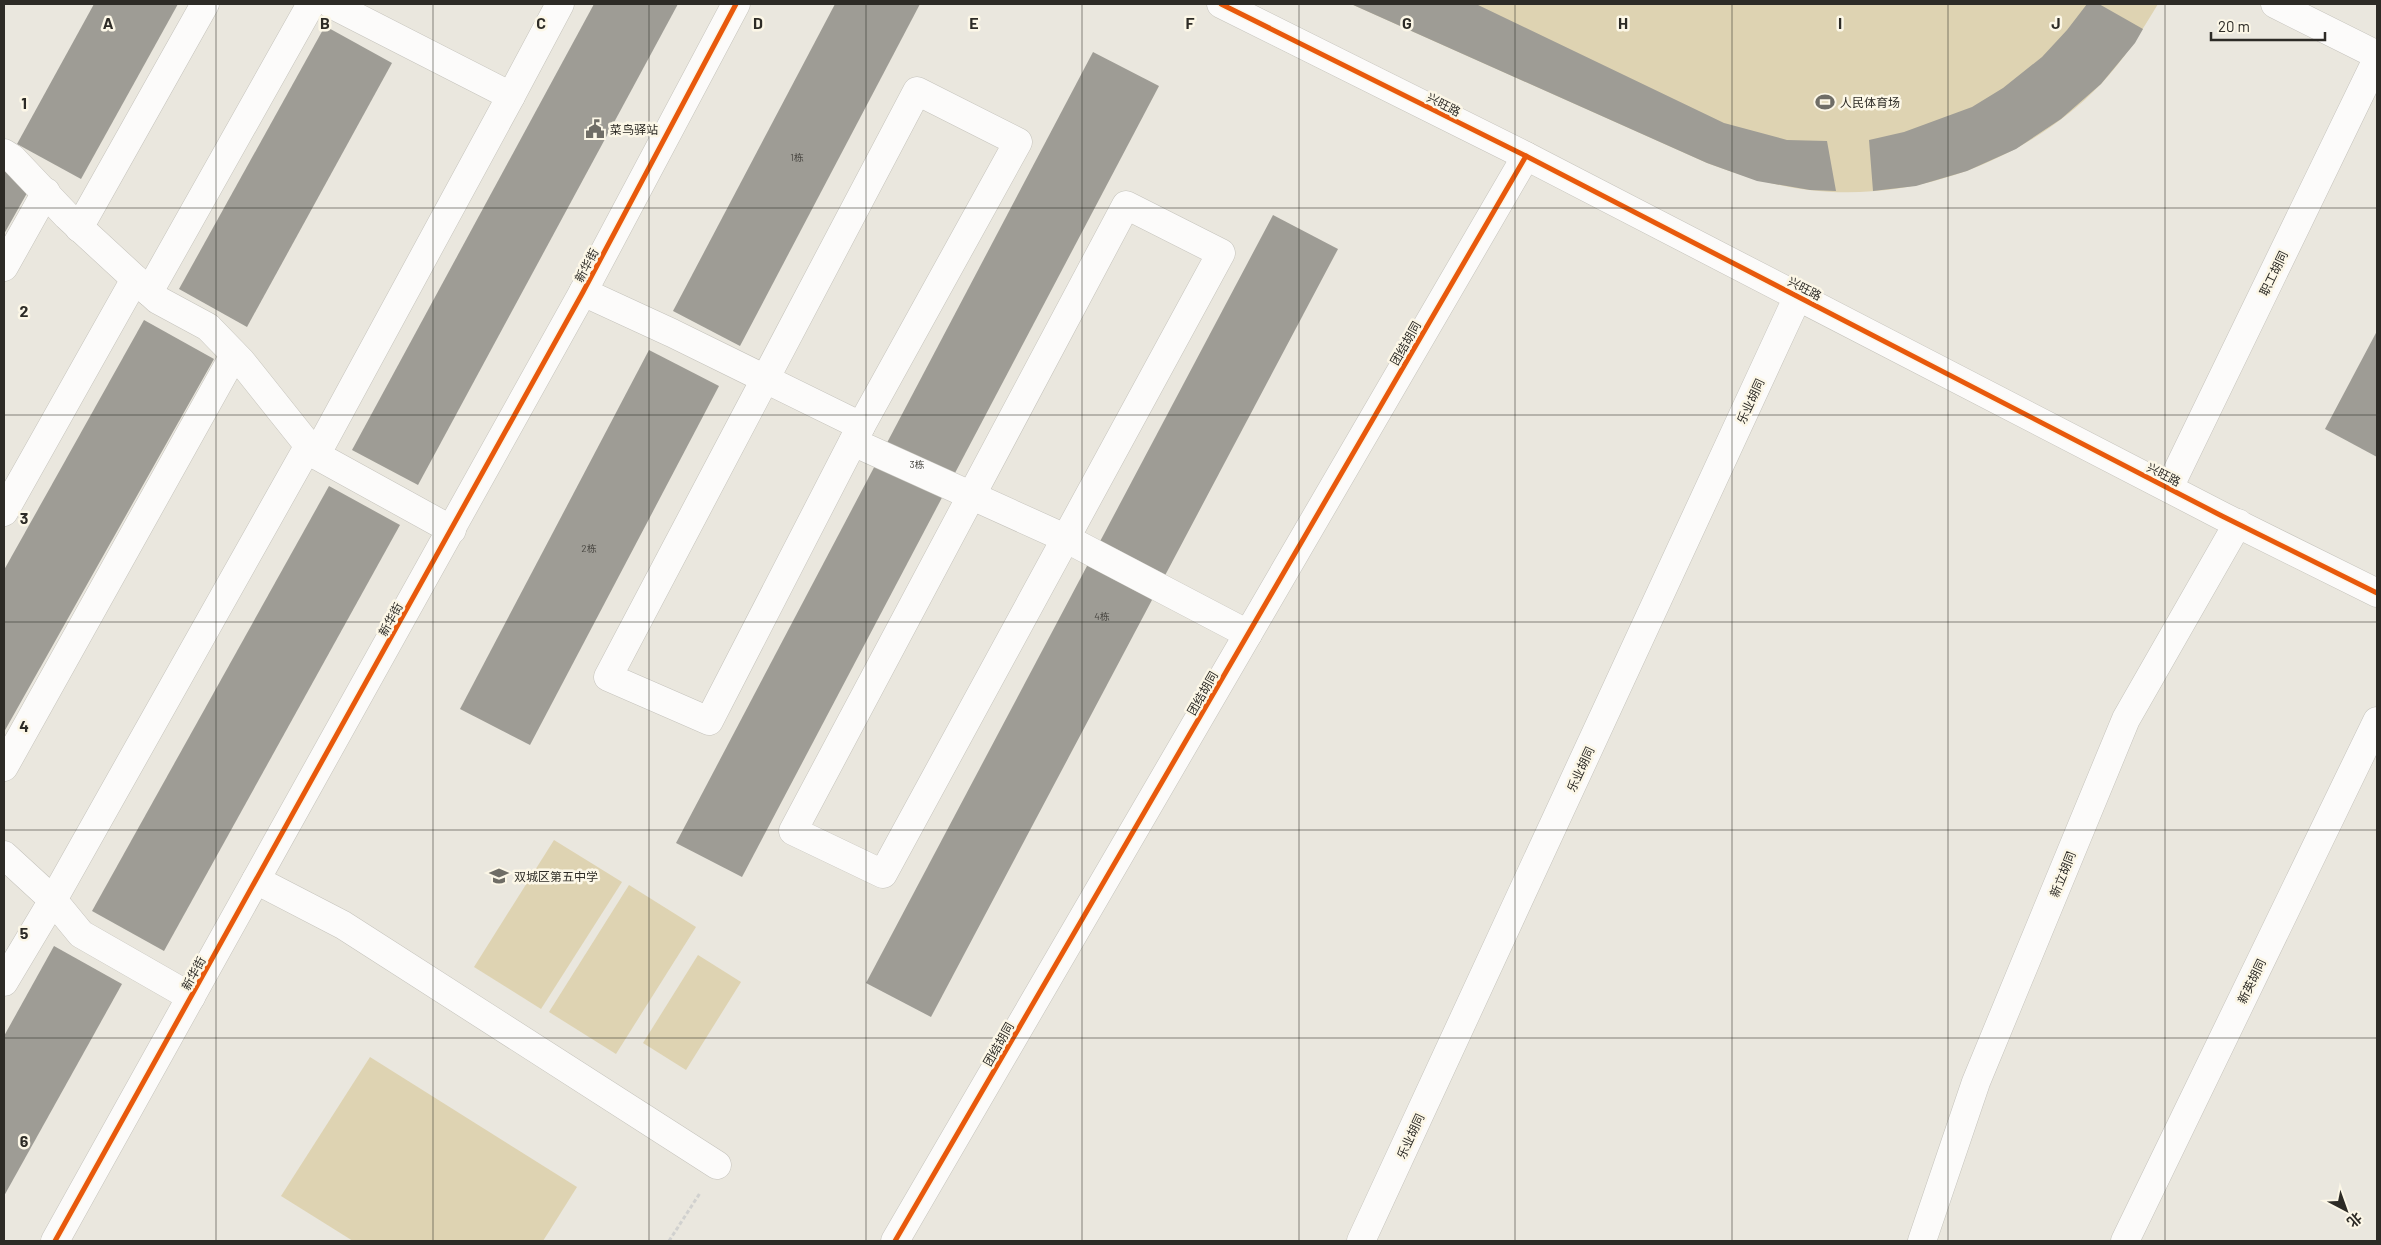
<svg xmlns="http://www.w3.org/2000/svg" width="2381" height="1245" font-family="Barlow,'Noto Sans SC',sans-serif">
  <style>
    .green { fill: #ded3b2 }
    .building { fill: #9e9c95 }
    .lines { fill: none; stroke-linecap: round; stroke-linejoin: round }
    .minor-casing { stroke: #c5c3bc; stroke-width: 29 }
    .path { stroke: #d1d1cf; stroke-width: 3; stroke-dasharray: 4 2.5; stroke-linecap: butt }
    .minor { stroke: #fcfbfa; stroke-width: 28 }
    .cycleway-casing { stroke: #fcf7e7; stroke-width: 8 }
    .cycleway { stroke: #e8590c; stroke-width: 5 }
    .grid { fill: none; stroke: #2d2b26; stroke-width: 1; stroke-opacity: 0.55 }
    .labels { text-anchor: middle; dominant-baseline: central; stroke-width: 5; stroke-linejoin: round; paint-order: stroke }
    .number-label { font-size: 10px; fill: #494742 }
    .poi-label { font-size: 12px; fill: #2d2b26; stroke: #fcf7e7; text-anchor: start }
    .street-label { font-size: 12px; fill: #2d2b26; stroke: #fcf7e7 }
    .grid-label { font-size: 16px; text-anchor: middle; font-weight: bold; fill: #2d2b26; stroke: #fcf7e7; stroke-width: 5; stroke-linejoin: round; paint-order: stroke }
  </style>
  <rect width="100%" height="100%" fill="#eae7de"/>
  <g class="green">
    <path d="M 1351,4 L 2158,4 C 2141,32 2124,60 2101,84 C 2027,161 1915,203 1809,190 C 1773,186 1740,175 1707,163 Z"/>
    <polygon points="554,840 622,882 541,1009 474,967"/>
    <polygon points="629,885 696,927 616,1054 549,1012"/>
    <polygon points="698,955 741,982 686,1070 643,1043"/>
    <polygon points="370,1057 577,1187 543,1241 353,1241 281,1196"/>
  </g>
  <g class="building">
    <polygon points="94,4 178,4 81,179 17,144"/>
    <polygon points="594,4 678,4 418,485 352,450"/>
    <polygon points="835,4 920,4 740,346 673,311"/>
    <polygon points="1351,4 1476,4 1724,123 1787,140 1827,141 1836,191 1810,190 1757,181 1707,163"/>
    <polygon points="2087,4 2099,4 2143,29 2135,43 2101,84 2061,119 2016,149 1967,171 1916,186 1873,191 1869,140 1904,132 1972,107 2003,88 2042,57 2067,30"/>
    <polygon points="325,26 392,63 247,327 179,289"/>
    <polygon points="1093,52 1159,86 742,877 676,843"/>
    <polygon points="4,171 31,186 4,234"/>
    <polygon points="1273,215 1338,249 931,1017 866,983"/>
    <polygon points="144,320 214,359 4,732 4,570"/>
    <polygon points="2377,331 2377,457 2325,429"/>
    <polygon points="649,350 719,386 530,745 460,709"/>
    <polygon points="329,486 400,525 164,951 92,911"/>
    <polygon points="54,946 122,984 4,1196 4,1036"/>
  </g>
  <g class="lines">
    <g class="minor-casing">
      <g id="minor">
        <polyline points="1221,4 1526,156 2222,516 2377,593"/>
        <polyline points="2275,4 2377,55"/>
        <polygon points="917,91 1018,142 861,426 709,721 608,677"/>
        <polyline points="511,96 560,4"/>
        <polyline points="4,153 12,158 67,216 158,300 208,327 241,361 316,455 452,530"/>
        <polygon points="1126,205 1221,253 883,874 793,831"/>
        <polyline points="79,228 205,4"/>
        <polyline points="4,267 46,192"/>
        <polyline points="149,292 311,4"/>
        <polyline points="583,292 672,333 861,426"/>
        <polyline points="853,442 1065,538 1248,634"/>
        <polyline points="316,455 511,96 331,4"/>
        <polyline points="2169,488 2377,59"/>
        <polyline points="4,512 135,279"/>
        <polyline points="4,767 234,355"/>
        <polyline points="4,855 53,900 81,934 191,997"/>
        <polyline points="256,880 343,925 717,1165"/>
        <polyline points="4,982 53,900 309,445"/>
        <polyline points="55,1241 583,292 736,4"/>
        <polyline points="895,1241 1526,156"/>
        <polyline points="1361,1241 1798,296"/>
        <polyline points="1922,1241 1976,1082 2126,719 2238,523"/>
        <polyline points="2125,1241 2377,721"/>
      </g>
    </g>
    <polyline class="path" points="669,1241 700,1193"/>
    <use href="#minor" class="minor"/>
    <g class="cycleway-casing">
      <g id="cycleway">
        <polyline points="1221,4 1526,156 2222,516 2377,593"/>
        <polyline points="55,1241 583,292 736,4"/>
        <polyline points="895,1241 1526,156"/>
      </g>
    </g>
    <use href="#cycleway" class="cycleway"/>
  </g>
  <path class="grid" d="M 216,4 L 216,1241M 433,4 L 433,1241M 649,4 L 649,1241M 866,4 L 866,1241M 1082,4 L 1082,1241M 1299,4 L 1299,1241M 1515,4 L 1515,1241M 1732,4 L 1732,1241M 1948,4 L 1948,1241M 2165,4 L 2165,1241M 4,208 L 2377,208M 4,415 L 2377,415M 4,622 L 2377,622M 4,830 L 2377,830M 4,1038 L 2377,1038"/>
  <defs>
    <g id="stadium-bare" transform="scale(1.5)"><path d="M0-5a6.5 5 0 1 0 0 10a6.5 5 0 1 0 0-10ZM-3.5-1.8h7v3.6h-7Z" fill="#6f6d66" stroke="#fcf7e7" stroke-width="2.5" paint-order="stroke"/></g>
    <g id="civic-bare" transform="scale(1.5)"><path d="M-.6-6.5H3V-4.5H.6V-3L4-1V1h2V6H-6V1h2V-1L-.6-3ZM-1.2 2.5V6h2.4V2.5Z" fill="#6f6d66" stroke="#fcf7e7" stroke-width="2.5" paint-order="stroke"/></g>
    <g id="school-bare" transform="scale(1.5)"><path d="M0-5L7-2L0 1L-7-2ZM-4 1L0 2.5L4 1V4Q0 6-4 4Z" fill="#6f6d66" stroke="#fcf7e7" stroke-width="2.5" paint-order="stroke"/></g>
  </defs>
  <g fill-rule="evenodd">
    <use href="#stadium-bare" x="1825" y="102"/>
    <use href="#civic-bare" x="595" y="129"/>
    <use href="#school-bare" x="499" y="876"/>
  </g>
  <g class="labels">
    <g class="number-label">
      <text x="797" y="157">1栋</text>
      <text x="917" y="464">3栋</text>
      <text x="589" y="548">2栋</text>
      <text x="1102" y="616">4栋</text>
    </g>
    <g class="poi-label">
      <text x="1840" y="102">人民体育场</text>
      <text x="610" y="129">菜鸟驿站</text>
      <text x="514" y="876">双城区第五中学</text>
    </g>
    <g class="street-label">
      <text transform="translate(1444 104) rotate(27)">兴旺路</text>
      <text transform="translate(586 265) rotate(-62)">新华街</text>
      <text transform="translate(2273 273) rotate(-64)">职工胡同</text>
      <text transform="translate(1805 288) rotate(27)">兴旺路</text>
      <text transform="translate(1405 343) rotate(-60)">团结胡同</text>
      <text transform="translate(1750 401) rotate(-65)">乐业胡同</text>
      <text transform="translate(2164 474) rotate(27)">兴旺路</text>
      <text transform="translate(390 619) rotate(-61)">新华街</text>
      <text transform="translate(1202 693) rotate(-60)">团结胡同</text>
      <text transform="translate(1580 769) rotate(-65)">乐业胡同</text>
      <text transform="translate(2062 874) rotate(-68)">新立胡同</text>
      <text transform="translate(193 973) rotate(-61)">新华街</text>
      <text transform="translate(2251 981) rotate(-64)">新英胡同</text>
      <text transform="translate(998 1044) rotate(-60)">团结胡同</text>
      <text transform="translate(1410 1136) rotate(-65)">乐业胡同</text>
    </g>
  </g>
  <g class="grid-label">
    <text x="108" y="29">A</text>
    <text x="325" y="29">B</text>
    <text x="541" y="29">C</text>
    <text x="758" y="29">D</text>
    <text x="974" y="29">E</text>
    <text x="1190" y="29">F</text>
    <text x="1407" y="29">G</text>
    <text x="1623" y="29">H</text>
    <text x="1840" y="29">I</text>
    <text x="2056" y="29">J</text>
    <text x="24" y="109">1</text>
    <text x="24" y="317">2</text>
    <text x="24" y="524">3</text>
    <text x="24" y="732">4</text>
    <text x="24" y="939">5</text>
    <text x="24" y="1147">6</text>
  </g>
  <rect width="2381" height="1245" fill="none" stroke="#2d2b26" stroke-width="10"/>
  <g transform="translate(2346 1210) rotate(139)" stroke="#fcf7e7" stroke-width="4" paint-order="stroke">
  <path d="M0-4L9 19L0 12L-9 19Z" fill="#2d2b26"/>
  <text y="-8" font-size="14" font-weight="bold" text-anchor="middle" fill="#2d2b26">北</text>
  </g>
  <path d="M2211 32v8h114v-8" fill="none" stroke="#2d2b26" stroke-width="2.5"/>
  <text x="2218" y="32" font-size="15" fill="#2d2b26" stroke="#fcf7e7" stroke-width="4" paint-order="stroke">20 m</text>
</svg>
